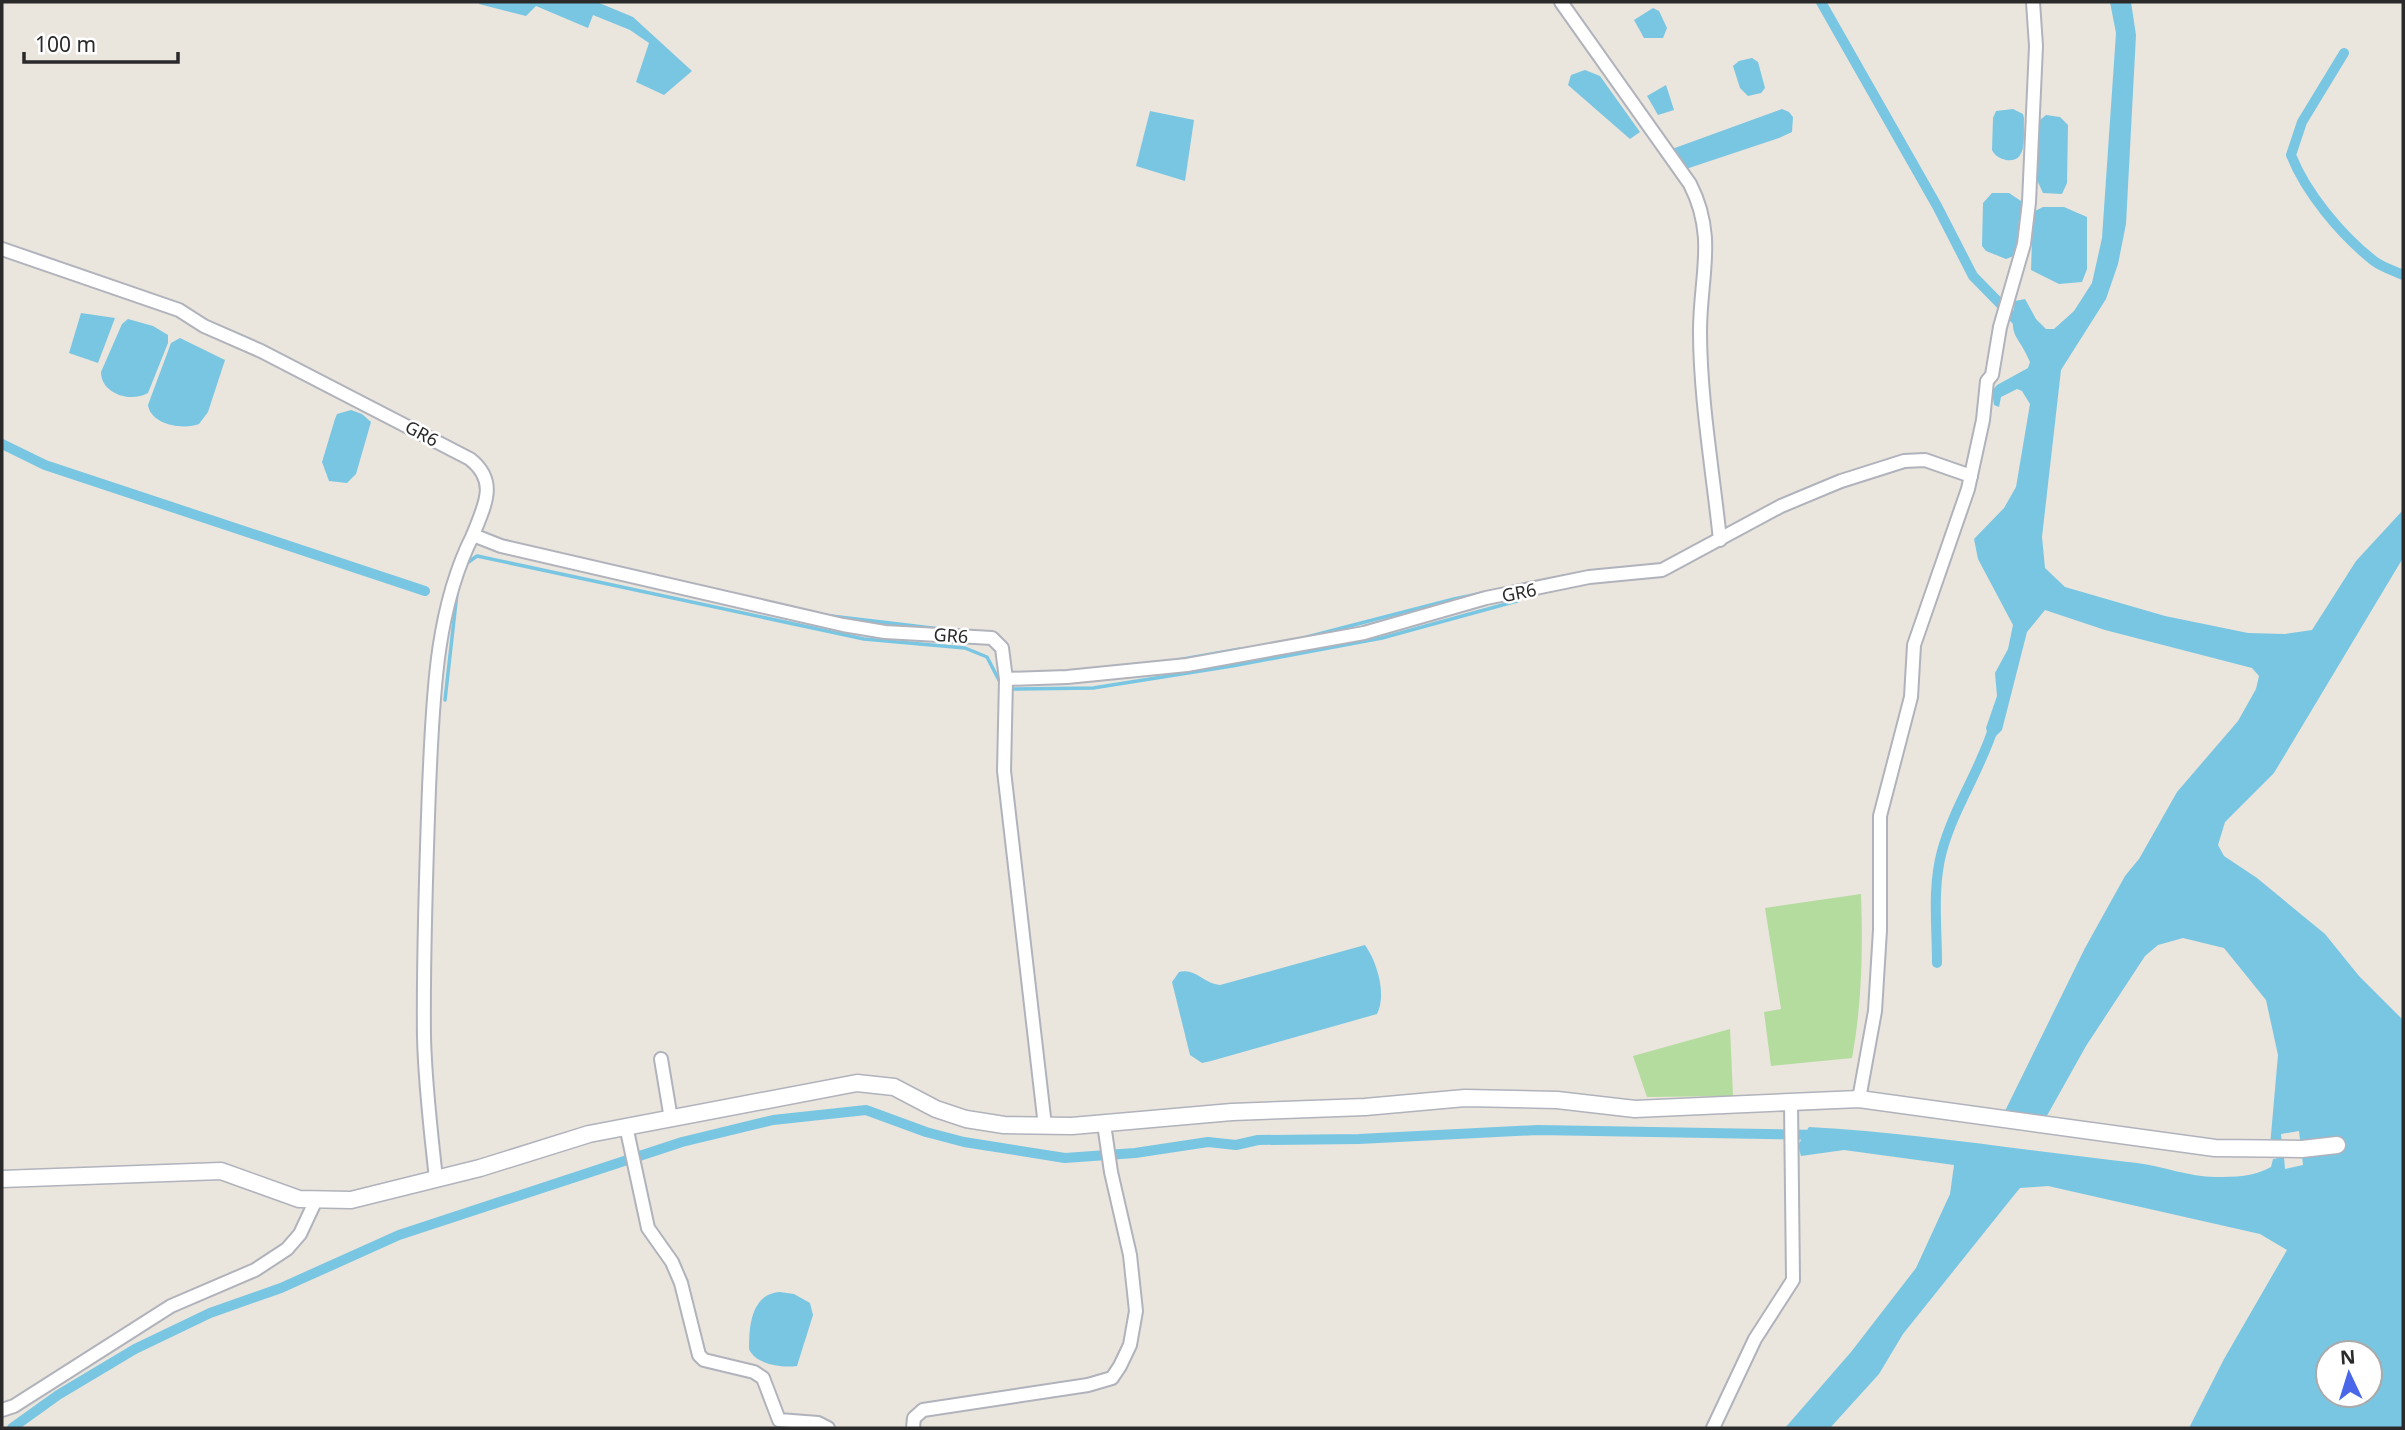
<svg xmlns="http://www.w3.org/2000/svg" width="2405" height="1430" font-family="'Noto Sans',sans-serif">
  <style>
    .green { fill: #b3dc9e }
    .water { fill: #79c6e3; fill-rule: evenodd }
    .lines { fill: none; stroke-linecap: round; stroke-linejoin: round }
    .stream { stroke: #79c6e3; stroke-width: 3.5 }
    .canal { stroke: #79c6e3; stroke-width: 10 }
    .street-casing { stroke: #b0b3bc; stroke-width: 16 }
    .secondary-casing { stroke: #b0b3bc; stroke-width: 19 }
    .street { stroke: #fff; stroke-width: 12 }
    .secondary { stroke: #fff; stroke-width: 16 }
    .labels { text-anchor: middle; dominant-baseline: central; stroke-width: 5; stroke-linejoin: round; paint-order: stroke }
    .street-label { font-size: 18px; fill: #2a2a2a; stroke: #fff }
  </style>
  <rect width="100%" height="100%" fill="#eae5dd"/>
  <g class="green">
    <path d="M 1861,894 C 1863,950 1862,1003 1852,1058 L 1771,1066 L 1764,1012 L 1781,1009 L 1765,908 Z"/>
    <polygon points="1730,1029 1733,1096 1647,1097 1633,1056"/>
  </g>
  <g class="water">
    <polygon points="480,2 597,2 633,17 692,71 664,95 636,82 649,43 630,30 593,15 588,28 536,6 526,16 479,4"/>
    <path d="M 2110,2 L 2131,2 L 2136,35 L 2126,224 L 2118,264 L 2106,299 L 2061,370 L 2042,537 L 2045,568 L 2065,587 L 2165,616 L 2248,633 L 2285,634 L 2312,630 L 2356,561 L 2403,510 L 2403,558 L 2274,773 L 2225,822 L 2218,845 L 2224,856 L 2257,878 L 2325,934 L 2359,976 L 2403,1020 L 2403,1428 L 2189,1428 L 2224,1359 L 2287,1250 L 2260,1234 L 2048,1186 L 2020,1188 L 2015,1194 L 1903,1334 L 1879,1374 L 1830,1428 L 1785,1428 L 1851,1352 L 1916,1268 L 1950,1194 L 1954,1165 L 1844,1150 L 1801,1156 L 1798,1145 L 1809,1127 C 1919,1133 2027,1151 2137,1163 C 2163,1166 2189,1177 2215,1177 C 2236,1177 2253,1177 2271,1167 L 2273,1159 L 2284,1157 L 2285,1169 L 2303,1165 L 2299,1131 L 2281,1134 L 2282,1145 L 2270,1146 L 2278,1055 L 2266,1000 L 2224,948 L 2183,938 L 2158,945 L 2145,956 L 2086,1046 L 2044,1121 L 2005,1111 L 2085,948 L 2125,876 L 2139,859 L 2177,792 L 2238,721 L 2256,689 L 2259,676 L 2252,668 L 2105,630 L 2045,610 L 2027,632 L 2002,730 L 1994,738 L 1988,736 L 1986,728 L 1997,696 L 1995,673 L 2008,649 L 2013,625 L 1978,559 L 1974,539 L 2004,508 L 2016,487 L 2030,404 L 2022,391 L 2017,389 L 2001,397 L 1999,407 L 1994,405 L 1992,391 L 1997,385 L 2028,368 L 2030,362 C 2016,330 2009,341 2015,301 L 2025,299 L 2036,319 L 2046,329 L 2054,329 L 2074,311 L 2092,283 L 2102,238 L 2116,33 ZM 2328,1353 L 2370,1353 L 2370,1395 L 2328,1395 Z"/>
    <polygon points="1653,8 1659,11 1667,28 1663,38 1644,38 1634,20"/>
    <polygon points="1752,58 1758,62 1765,88 1761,93 1748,96 1740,88 1733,66 1739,61"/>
    <polygon points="1585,70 1600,76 1640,132 1630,139 1568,85 1571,75"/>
    <polygon points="1666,85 1674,110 1658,115 1647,96"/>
    <polygon points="1782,109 1789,112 1793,117 1792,132 1779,138 1686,169 1672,149"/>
    <path d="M 2013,109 L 2023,114 L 2024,118 C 2023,133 2029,164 2006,160 C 1999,158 1995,156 1992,150 L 1993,118 L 1996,111 Z"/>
    <polygon points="1150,111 1194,120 1185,181 1136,166"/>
    <polygon points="2046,115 2060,117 2068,125 2067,183 2062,194 2043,193 2037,180 2040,120"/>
    <polygon points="1992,193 2009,193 2021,201 2021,239 2014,256 2006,259 1986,251 1982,246 1983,203"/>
    <polygon points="2043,207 2064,207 2087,217 2087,269 2082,282 2059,284 2031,270 2033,212"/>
    <polygon points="81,313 115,318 98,363 69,353"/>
    <path d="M 128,319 L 153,326 L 168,335 L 168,343 L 148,393 C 131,403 101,394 101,372 L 122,324 Z"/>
    <path d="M 180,338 L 225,360 L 208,412 L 199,424 C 183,430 151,425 148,405 L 171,343 Z"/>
    <polygon points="351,410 362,414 371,422 356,474 347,483 329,481 322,462 335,419 337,414"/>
    <path d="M 1365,945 C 1377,962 1387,994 1377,1014 L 1211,1061 L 1202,1063 L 1190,1055 L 1172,982 L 1179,972 C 1196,968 1204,984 1220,985 Z"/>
    <path d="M 780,1292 L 794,1294 L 810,1303 L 813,1315 L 797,1366 C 782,1368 756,1365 749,1349 C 749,1326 751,1294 780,1292 Z"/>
  </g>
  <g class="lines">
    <g class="stream">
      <polyline points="467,563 477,556 864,639 965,648 987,657 1002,686"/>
      <polyline points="831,616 949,630"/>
      <polyline points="1307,637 1454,599 1565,576"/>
      <polyline points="1172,661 1240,649"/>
      <polyline points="1010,689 1093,688 1232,666 1382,638 1517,601"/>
      <polyline points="445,700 457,593"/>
    </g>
    <g class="canal">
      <polyline points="1821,2 1937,206 1973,276 2021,325"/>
      <path d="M 2344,53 L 2302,122 L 2291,155 C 2306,193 2341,235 2374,261 C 2382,267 2394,271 2403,275"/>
      <polyline points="2,444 45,465 425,591"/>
      <path d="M 1937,963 C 1937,925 1932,888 1942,851 C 1954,807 1981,769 1994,726"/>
      <polyline points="12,1428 58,1395 135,1349 210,1313 281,1288 399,1235 682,1142 773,1120 866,1110 926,1132 964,1142 1065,1158 1135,1153 1208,1142 1236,1145 1258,1140 1359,1139 1538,1130 1819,1135"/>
    </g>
    <g class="street-casing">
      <g id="street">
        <path d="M 1561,2 L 1690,184 C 1717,237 1700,276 1700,331 C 1700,399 1713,472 1720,540"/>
        <path d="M 2,249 L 179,310 L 204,326 L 261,351 L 470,459 C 499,482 484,506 473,535 L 501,546 L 843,625 L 885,632 L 992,638 L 1002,648 L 1006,679 L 1067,677 L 1187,665 L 1364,633 L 1486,598 L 1589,577 L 1662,570 L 1781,506 L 1841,481 L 1904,461 L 1925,460 L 1971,476"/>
        <polyline points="1006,679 1004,771 1045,1126"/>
        <polyline points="661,1059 671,1119"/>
        <polyline points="1859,1099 1875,1011 1880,930 1880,816 1911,697 1914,645 1968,489 1983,420 1987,381 1992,375 2000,327 2024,244 2029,202 2036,46 2033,2"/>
        <polyline points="626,1126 648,1228 672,1262 681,1283 699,1355 704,1360 754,1372 763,1378 779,1420 818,1423 828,1428"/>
        <path d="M 436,1179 C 431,1132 425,1084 424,1037 C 423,954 426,871 429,788 C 433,704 434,612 473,535"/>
        <polyline points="2,1410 14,1406 171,1306 255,1270 287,1249 300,1234 315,1202"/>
        <polyline points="913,1428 914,1418 923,1410 1088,1385 1112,1378 1120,1366 1130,1345 1136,1311 1130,1255 1111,1172 1104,1124"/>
        <polyline points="1713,1428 1755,1339 1793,1280 1791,1103"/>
      </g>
    </g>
    <g class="secondary-casing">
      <polyline id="secondary" points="2,1179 221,1171 299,1199 351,1200 480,1168 589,1134 857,1083 894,1087 936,1109 966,1119 1004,1125 1072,1126 1232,1112 1365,1107 1465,1098 1557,1100 1635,1109 1859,1099 2215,1148 2302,1149 2337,1145"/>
    </g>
    <use href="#street" class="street"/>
    <use href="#secondary" class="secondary"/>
  </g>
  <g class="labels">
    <g class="street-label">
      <text transform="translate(422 433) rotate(28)">GR6</text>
      <text transform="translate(1519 592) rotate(-11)">GR6</text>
      <text transform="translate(951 635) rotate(4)">GR6</text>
    </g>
  </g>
  <rect width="2405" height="1430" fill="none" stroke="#2a2a2a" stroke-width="7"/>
  <g transform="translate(2349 1374) rotate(356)"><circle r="33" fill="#ffffff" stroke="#aaaaaa" stroke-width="2"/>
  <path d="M0-5L12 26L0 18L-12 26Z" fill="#4b67e9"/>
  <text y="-10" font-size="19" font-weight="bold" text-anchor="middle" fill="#2a2a2a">N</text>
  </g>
  <path d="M24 52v10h154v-10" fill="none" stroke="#2a2a2a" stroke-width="3.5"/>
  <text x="35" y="52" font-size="21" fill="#2a2a2a" stroke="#ffffff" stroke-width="5" paint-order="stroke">100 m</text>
</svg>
